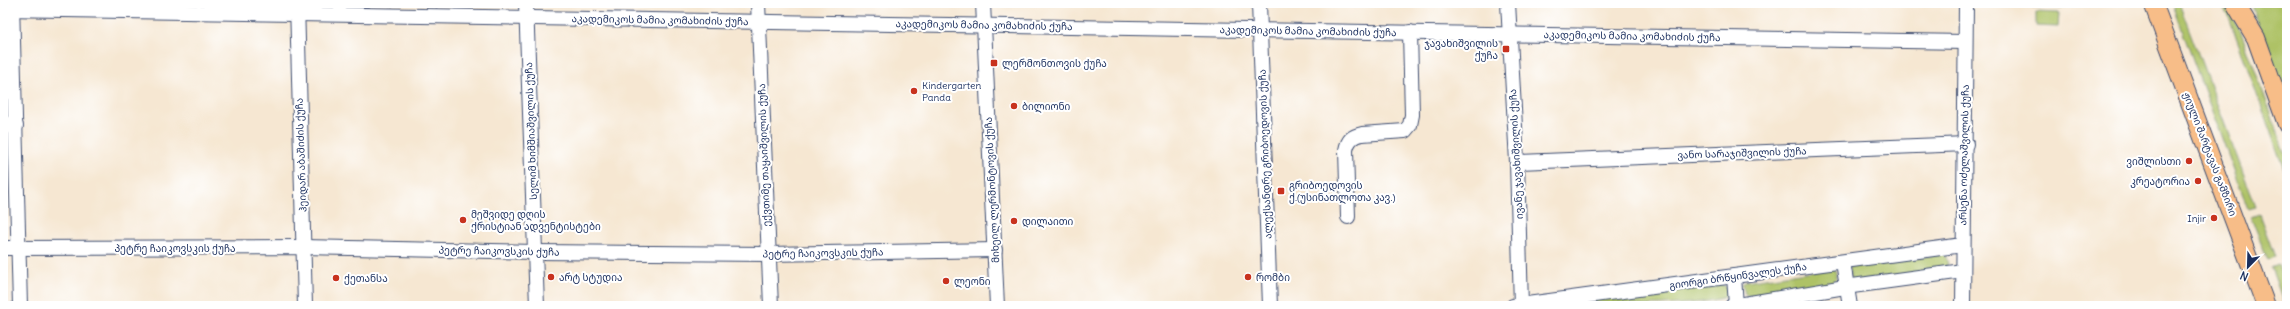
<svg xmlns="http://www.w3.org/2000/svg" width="2290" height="309" font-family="Delius,'Noto Sans Georgian',sans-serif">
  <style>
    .green { fill: #aec266; stroke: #647862 }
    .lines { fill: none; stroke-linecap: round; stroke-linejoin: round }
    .minor-casing { stroke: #3c4b6f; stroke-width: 16 }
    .major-casing { stroke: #3c4b6f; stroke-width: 20 }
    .minor { stroke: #fff; stroke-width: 14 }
    .major { stroke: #f7bd88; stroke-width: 18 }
    .poi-dot { fill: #c8321e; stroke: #fff; stroke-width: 1.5 }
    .labels { text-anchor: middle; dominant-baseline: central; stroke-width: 4; stroke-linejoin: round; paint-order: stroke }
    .street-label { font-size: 10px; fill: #1b2f5e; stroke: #fff }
    .poi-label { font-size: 10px; fill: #1b2f5e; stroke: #fff; text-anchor: start }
  </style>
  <rect width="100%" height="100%" fill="#fff"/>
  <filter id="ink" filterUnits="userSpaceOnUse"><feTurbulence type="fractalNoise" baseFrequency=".025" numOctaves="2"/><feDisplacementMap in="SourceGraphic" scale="8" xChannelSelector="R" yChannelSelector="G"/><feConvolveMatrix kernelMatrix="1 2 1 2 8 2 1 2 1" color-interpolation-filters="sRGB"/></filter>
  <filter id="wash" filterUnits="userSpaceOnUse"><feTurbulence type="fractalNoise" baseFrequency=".012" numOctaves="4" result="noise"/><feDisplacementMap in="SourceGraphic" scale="16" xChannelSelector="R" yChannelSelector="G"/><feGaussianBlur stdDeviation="0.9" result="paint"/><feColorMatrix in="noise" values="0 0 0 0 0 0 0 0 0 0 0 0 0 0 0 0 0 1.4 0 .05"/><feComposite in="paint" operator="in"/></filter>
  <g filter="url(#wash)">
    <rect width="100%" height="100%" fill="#f6e7d2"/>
    <g class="green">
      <polygon points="2032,3 2061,3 2061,8 2032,7"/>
      <polygon points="2172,3 2179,3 2256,207 2248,209"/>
      <polygon points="2220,3 2227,3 2241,32 2287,157 2287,178 2230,20"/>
      <polygon points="2250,3 2287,3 2287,103"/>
      <polygon points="2036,12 2059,13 2058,27 2036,26"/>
      <polygon points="2259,214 2275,257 2268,260 2251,217"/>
      <polygon points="1945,254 1948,264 1941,269 1854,282 1850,278 1850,266"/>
      <polygon points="2278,265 2287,288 2287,306 2285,306 2271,268"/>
      <polygon points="1833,268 1836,272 1836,279 1832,284 1749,296 1745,294 1742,284 1745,281"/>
      <path d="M 1719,283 L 1726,287 L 1728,296 C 1697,309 1585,306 1545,306 Z"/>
    </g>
  </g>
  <g filter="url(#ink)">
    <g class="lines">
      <g class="minor-casing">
        <g id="minor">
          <polyline points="12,3 20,306"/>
          <polyline points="297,3 305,306"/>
          <polyline points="526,3 537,306"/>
          <polyline points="758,3 771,306"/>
          <polyline points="983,3 997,306"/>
          <polyline points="1259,3 1270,306"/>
          <polyline points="1508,3 1517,162 1521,306"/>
          <polyline points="3,9 1965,42"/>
          <polyline points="3,126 16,126"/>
          <polyline points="1517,162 1966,144"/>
          <path d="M 1348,217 L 1346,150 C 1348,140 1352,136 1362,134 L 1405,131 L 1410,125 L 1412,115 L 1410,32"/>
          <polyline points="3,248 303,247 535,252 768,254 995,250"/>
          <polyline points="1843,262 1850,306"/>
          <polyline points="1734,276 1736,306"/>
          <polyline points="1513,306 1963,245"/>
          <polyline points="1732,306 1845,287 1963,271"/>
          <polyline points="1963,306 1966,3"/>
        </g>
      </g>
      <g class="major-casing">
        <g id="major">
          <polyline points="2153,3 2266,306"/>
          <polyline points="2235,3 2256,38 2287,124"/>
        </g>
      </g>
      <use href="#minor" class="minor"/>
      <use href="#major" class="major"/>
    </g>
  </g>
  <g class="poi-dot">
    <rect x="1502" y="45" width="8" height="8" rx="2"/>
    <rect x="990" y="59" width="8" height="8" rx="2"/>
    <circle cx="914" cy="91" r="4"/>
    <circle cx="1014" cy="106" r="4"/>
    <circle cx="2189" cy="161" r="4"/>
    <circle cx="2198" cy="181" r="4"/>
    <rect x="1277" y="187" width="8" height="8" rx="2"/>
    <circle cx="2214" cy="218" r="4"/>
    <circle cx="463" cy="220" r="4"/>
    <circle cx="1014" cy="221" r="4"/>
    <circle cx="551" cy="277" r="4"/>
    <circle cx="1248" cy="277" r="4"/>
    <circle cx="336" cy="278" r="4"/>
    <circle cx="946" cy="281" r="4"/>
  </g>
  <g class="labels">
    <g class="street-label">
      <text transform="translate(660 20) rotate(1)">აკადემიკოს მამია კომახიძის ქუჩა</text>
      <text transform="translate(984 25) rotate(1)">აკადემიკოს მამია კომახიძის ქუჩა</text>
      <text transform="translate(1308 31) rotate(1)">აკადემიკოს მამია კომახიძის ქუჩა</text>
      <text transform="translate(1632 36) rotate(1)">აკადემიკოს მამია კომახიძის ქუჩა</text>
      <text transform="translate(531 131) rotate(-92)">სელიმ ხიმშიაშვილის ქუჩა</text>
      <text transform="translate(1742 153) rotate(-2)">ვანო სარაჯიშვილის ქუჩა</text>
      <text transform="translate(1265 154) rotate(-92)">ალექსანდრე გრიბოედოვის ქუჩა</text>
      <text transform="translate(1516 154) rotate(-93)">ივანე ჯავახიშვილის ქუჩა</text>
      <text transform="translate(2210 154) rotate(69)">ჟიული შარტავას გამზირი</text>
      <text transform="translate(301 155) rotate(-92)">ჰეიდარ აბაშიძის ქუჩა</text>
      <text transform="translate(764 155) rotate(-92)">ექვთიმე თაყაიშვილის ქუჩა</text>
      <text transform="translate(1964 155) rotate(-89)">არსენა ოძელაშვილის ქუჩა</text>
      <text transform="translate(992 190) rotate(-93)">მიხეილ ლერმონტოვის ქუჩა</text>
      <text x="175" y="248">პეტრე ჩაიკოვსკის ქუჩა</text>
      <text transform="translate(499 251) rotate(1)">პეტრე ჩაიკოვსკის ქუჩა</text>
      <text transform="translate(823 253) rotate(-1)">პეტრე ჩაიკოვსკის ქუჩა</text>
      <text transform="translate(1738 276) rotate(-8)">გიორგი ბრწყინვალეს ქუჩა</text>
    </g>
    <g class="poi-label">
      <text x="1498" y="43" text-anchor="end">ჯავახიშვილის<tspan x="1498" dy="12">ქუჩა</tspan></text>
      <text x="1002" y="63">ლერმონთოვის ქუჩა</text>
      <text x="922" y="85">Kindergarten<tspan x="922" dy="12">Panda</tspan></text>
      <text x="1022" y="106">ბილიონი</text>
      <text x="2181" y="161" text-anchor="end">ვიშლისთი</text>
      <text x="2190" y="181" text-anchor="end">კრეატორია</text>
      <text x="1289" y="185">გრიბოედოვის<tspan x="1289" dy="12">ქ.(უსინათლოთა კავ.)</tspan></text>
      <text x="471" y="214">მეშვიდე დღის<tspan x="471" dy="12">ქრისტიან ადვენტისტები</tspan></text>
      <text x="2206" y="218" text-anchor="end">Injir</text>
      <text x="1022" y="221">დილაითი</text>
      <text x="559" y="277">არტ სტუდია</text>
      <text x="1256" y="277">რომბი</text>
      <text x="344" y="278">ქეთანსა</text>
      <text x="954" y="281">ლეონი</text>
    </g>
  </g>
  <rect width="2290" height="309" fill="none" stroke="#fff" stroke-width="16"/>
  <g transform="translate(2248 267) rotate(203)" stroke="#ffffff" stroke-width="3" paint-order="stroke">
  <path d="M0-3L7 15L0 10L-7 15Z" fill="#1b2f5e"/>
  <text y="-6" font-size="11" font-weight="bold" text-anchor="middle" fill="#1b2f5e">N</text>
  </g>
</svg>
